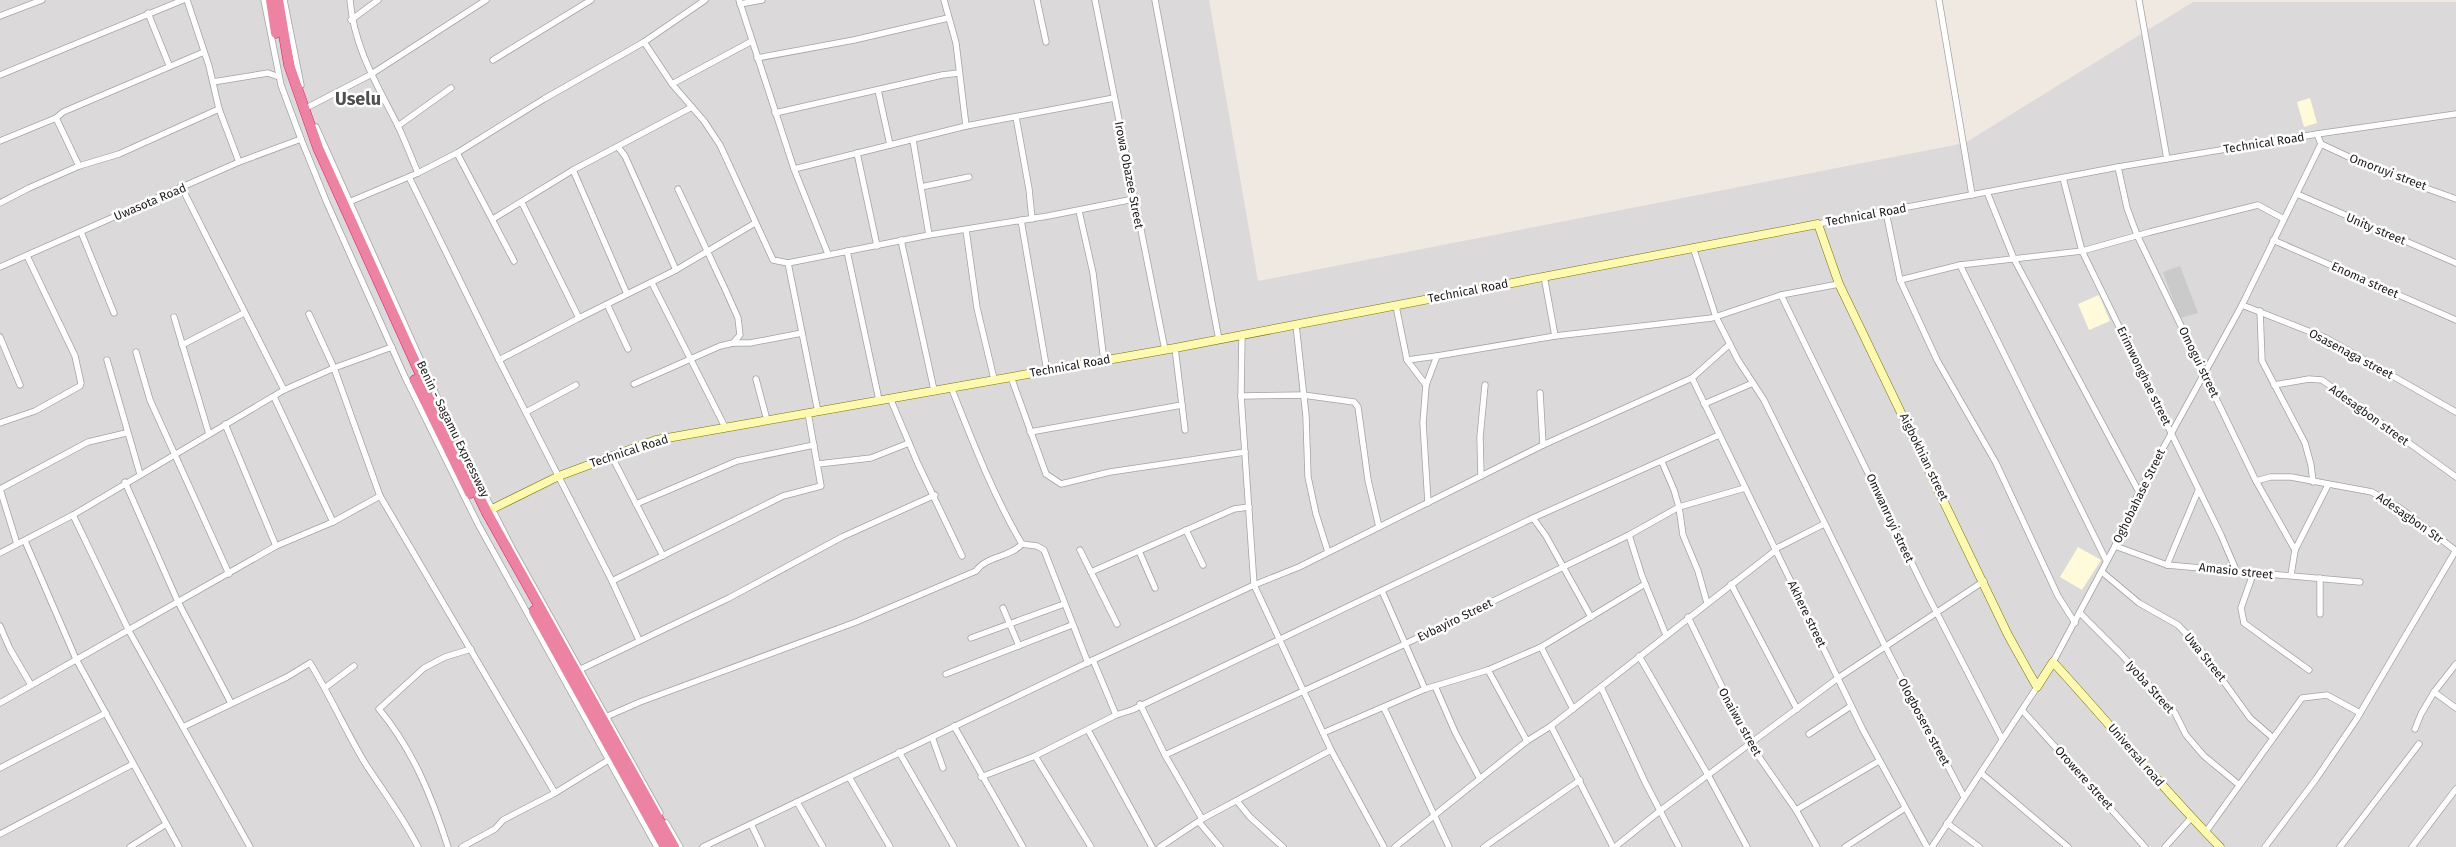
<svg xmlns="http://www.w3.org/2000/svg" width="2456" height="847" font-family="'Fira Sans',sans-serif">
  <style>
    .residential { fill: #dbd9d9 }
    .education { fill: #fffbda }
    .religious { fill: #cacaca }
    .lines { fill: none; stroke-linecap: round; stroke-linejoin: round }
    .street-casing { stroke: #a3a3a3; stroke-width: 7 }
    .secondary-casing { stroke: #777600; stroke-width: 9 }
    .highway-casing { stroke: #e31874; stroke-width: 11 }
    .street { stroke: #fff; stroke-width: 5.5 }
    .secondary { stroke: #fef9b0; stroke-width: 8 }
    .highway { stroke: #ec83a2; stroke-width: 10 }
    .labels { text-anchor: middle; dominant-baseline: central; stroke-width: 5; stroke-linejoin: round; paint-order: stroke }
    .street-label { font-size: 12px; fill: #1c1c1c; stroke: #fff }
    .district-label { font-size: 18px; font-weight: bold; fill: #4f4f4f; stroke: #fff }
  </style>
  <rect width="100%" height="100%" fill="#efe9e1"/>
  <polygon class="residential" points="0,0 1209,0 1258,281 1965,143 2193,2 2456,2 2456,847 0,847"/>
  <g class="education">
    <polygon points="2310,98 2317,123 2304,127 2297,102"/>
    <polygon points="2099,295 2110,321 2089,330 2078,304"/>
    <polygon points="2078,547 2101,560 2082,590 2060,577"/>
  </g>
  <polygon class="religious" points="2180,266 2198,313 2180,318 2163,272"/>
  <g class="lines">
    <g class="street-casing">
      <g id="street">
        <polyline points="187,0 209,66 219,109 239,162"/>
        <polyline points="264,0 281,85 301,139 327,203 405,377 478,524 657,847"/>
        <polyline points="284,0 301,85"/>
        <path d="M 350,0 C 354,47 376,83 397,124 C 405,140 411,157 418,173"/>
        <polyline points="739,0 794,169 828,254"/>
        <polyline points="944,0 956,43 966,126"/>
        <polyline points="1037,0 1046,42"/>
        <polyline points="1095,0 1165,350"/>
        <polyline points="1155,0 1219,340"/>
        <polyline points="1939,0 1972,195"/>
        <polyline points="2139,0 2167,159"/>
        <polyline points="740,4 762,0"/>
        <polyline points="148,13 169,65"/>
        <polyline points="0,16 42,0"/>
        <polyline points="351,20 378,0"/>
        <polyline points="644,42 672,84 704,121 720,145 773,260 788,263 929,235 1048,216 1134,199"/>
        <polyline points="757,58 854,40 948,18"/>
        <polyline points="493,60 591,0"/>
        <polyline points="0,75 183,0"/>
        <polyline points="213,82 268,73 279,77"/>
        <polyline points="672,84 752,41"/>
        <polyline points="878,90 890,145"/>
        <polyline points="308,107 370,75 486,0"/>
        <polyline points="775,113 942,75 959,73"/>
        <polyline points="1016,117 1029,189 1032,219"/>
        <polyline points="56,118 79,166"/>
        <polyline points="398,126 451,88"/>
        <polyline points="316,127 442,408"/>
        <polyline points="913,140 929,235"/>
        <polyline points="0,141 56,118 63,112 204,52"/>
        <polyline points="2321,144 2381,172 2456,199"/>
        <polyline points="618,147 625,156 676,270"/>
        <polyline points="457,153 514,261"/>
        <polyline points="857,153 877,246"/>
        <polyline points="2118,167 2127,208 2137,235 2256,481 2295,550"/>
        <polyline points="794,169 966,126 1114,98"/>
        <polyline points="573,170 627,294"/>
        <polyline points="409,177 499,360 612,581 639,640"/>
        <polyline points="2063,178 2082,251 2221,535 2236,570"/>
        <polyline points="921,187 969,177"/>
        <polyline points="182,188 284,390"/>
        <polyline points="1987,192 2014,259 2139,492"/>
        <polyline points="2297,194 2456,263"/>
        <polyline points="349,202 418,173 457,153 544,99 644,42 705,0"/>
        <polyline points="0,203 29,188 79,166 119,154 219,109"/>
        <polyline points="522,203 579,318"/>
        <polyline points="1079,211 1093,273 1104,361"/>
        <polyline points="1886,212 1900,280 1937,360 1996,463 2058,596 2075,623"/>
        <polyline points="493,219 573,170 692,107"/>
        <polyline points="1021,220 1047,371"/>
        <polyline points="1818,224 2118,167 2317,134 2456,114"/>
        <polyline points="966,230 977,308 994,379"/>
        <polyline points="81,232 114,313"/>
        <polyline points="901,240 934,390"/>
        <polyline points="2273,240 2456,320"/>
        <polyline points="1693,247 1716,317 1738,360 1764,400 1885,646 1964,797"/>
        <polyline points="847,251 879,400"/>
        <polyline points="788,263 818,412"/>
        <polyline points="1960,265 2106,560"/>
        <polyline points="0,267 239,162 301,139"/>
        <polyline points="1544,276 1555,336"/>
        <polyline points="1900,280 1960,265 2082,251 2150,232 2258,205 2284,219"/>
        <polyline points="652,283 725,427"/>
        <polyline points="1781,295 1926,592 2002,739"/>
        <polyline points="607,304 628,349"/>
        <polyline points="2242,305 2326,338 2456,412"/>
        <polyline points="1396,306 1407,360"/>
        <polyline points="2260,311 2262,361 2305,443 2311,465 2313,482"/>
        <polyline points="309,314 334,368 380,496 555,793"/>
        <polyline points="174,317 209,434"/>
        <polyline points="1296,325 1306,416 1308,477 1316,514 1328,552"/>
        <polyline points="1242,335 1241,396 1254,585 1331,750"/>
        <polyline points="0,337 20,385"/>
        <polyline points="733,343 750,343 802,333"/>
        <polyline points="182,345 244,313"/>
        <polyline points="136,352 150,400 229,574"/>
        <polyline points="107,360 140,474"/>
        <polyline points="499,360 579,318 676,270 755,223"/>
        <polyline points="1011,377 1046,474 1061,484 1110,472 1245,452"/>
        <polyline points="1692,378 1863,730 1927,847"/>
        <polyline points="756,379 767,420"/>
        <polyline points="634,384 720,346 733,343 740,335 738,318 726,291 678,189"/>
        <polyline points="1426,385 1407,360 1437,356"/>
        <polyline points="2274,385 2309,379 2322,380 2456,477"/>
        <path d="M 951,387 C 972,440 993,495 1022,544 L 1037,546 L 1044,550 L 1088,663"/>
        <polyline points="1540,393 1543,445"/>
        <polyline points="1241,396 1303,395 1354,402 1358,407 1368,480 1379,527"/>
        <polyline points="274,397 333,522"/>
        <polyline points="890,398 918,464 962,556"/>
        <polyline points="1704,404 1753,383"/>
        <polyline points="1182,405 1185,430"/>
        <polyline points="526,412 576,385"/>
        <polyline points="0,423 35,411 80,386 81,383 75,356 27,256"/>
        <polyline points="225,424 276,546"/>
        <polyline points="1030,432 1182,405 1175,348"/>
        <polyline points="611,455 663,556"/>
        <polyline points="1662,462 1674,490 1679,507 1683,535 1698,571 1707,603"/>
        <polyline points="818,464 871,458 909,443"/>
        <polyline points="471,468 512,548 660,813"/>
        <polyline points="1481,476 1480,437 1485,385"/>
        <polyline points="2256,481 2270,477 2291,477 2372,492 2400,508 2455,550"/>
        <polyline points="125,482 178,602 231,703"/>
        <polyline points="0,489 88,442 126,433"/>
        <polyline points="0,489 17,544"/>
        <polyline points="1428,503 1423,423 1426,385 1437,356 1555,336 1712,318 1781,295 1839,284"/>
        <polyline points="636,504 737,461 814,445"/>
        <polyline points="73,515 129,631 250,847"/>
        <polyline points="1533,518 1546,536 1591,617"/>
        <polyline points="1186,530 1203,565"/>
        <polyline points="1629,535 1642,576 1666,635"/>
        <polyline points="25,541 76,659 179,847"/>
        <polyline points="2115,546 2167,565 2360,582"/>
        <polyline points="1775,549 1824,524"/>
        <polyline points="1080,550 1117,624"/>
        <polyline points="1139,551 1155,588"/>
        <polyline points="0,553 73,515 284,390 334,368 392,347"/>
        <polyline points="2167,565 2198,491"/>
        <polyline points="1091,572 1234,509 1249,507"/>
        <polyline points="2102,572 2139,603 2178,625 2198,646 2250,718 2273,738"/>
        <polyline points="2253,574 2241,608 2244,623 2309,670"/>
        <polyline points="2291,575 2295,550 2328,485"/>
        <polyline points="2320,578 2320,614"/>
        <polyline points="612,581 783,496 821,486 808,413"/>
        <polyline points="1731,584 1797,709"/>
        <polyline points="1382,591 1425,689"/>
        <polyline points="1003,608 1019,646"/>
        <polyline points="2080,613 2120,653 2175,713 2186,735 2204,756 2238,784"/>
        <polyline points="1688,617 1750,744 1796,810 1817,847"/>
        <polyline points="0,626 10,649 31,685"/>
        <polyline points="971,638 1064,604"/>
        <polyline points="1541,647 1573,709"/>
        <polyline points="1639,656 1708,775 1747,847"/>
        <polyline points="1093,660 1116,715"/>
        <polyline points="2053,662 2115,546 2139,492 2242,305 2321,144 2317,134"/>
        <polyline points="2456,664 2434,692 2456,708"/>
        <polyline points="581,669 729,598 842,537 935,495"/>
        <polyline points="1488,670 1527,741"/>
        <polyline points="946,674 1072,625"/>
        <polyline points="1435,686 1455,732 1480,779"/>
        <polyline points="326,687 354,666"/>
        <polyline points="1601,687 1645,782 1679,847"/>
        <polyline points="0,703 276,546 333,522 380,496"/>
        <polyline points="1140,704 1165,755 1202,819"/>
        <polyline points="1384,708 1449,847"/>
        <polyline points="2022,710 2145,847"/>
        <path d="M 608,716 L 640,702 L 856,622 L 976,571 C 986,556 1009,558 1022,544"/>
        <polyline points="954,726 1023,847"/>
        <polyline points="1551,726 1613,847"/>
        <path d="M 183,727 L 287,677 L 310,663 C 330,695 345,730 365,763 C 383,791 403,817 418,847"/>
        <polyline points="2415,729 2421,714 2434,692"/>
        <polyline points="1088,730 1152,847"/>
        <polyline points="1323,733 1425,689 1488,670 1541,647 1645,584"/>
        <polyline points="1809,734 1851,706"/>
        <polyline points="932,737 943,768"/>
        <polyline points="899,752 954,847"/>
        <polyline points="1165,755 1405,644 1629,535 1679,507 1745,488"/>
        <polyline points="1035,756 1091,847"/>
        <polyline points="0,768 106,713"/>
        <polyline points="1981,773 2068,847"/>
        <polyline points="849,777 890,847"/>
        <polyline points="981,777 1035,756 1116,715 1132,710 1533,518 1719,435"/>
        <polyline points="1237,801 1250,817 1283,847"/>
        <polyline points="797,802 823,847"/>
        <polyline points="1796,810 1879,761"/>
        <polyline points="1199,822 1220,847"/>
        <polyline points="666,823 680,847"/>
        <polyline points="1947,823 1979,847"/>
        <polyline points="751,824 762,847"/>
        <polyline points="2205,833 2302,698 2327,695 2360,713"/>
        <polyline points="0,834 133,764"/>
        <polyline points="130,847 166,824"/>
        <path d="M 448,847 C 432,797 413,750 379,709 L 424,668 L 445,657 L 471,649"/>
        <polyline points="462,847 495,829 503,820 555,793 610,759"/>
        <polyline points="703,847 1093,660 1254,585 1299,567 1543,445 1692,378 1730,344"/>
        <polyline points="1160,847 1202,819 1331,750 1384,847"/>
        <polyline points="1395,847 1527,741 1551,726 1776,550"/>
        <polyline points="1484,847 1580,780"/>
        <polyline points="1615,847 1661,810 1838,678 1984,581"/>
        <polyline points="1845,847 1905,808"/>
        <polyline points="1932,847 2037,687"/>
        <polyline points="2165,847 2191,818"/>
        <polyline points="2265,847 2316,779 2356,720 2456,550"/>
        <polyline points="2340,847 2419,744"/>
        <polyline points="2412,847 2456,789"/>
      </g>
    </g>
    <g class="secondary-casing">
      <path id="secondary" d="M 492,509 L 559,476 L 656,440 L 1175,348 L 1818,224 L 1839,284 L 2008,635 L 2037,687 L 2053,662 C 2109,723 2162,788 2220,847"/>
    </g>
    <g class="highway-casing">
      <g id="highway">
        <polyline points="271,0 276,33"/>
        <polyline points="278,0 289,65 318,148 419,371 486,511 674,847"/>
        <polyline points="415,380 470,493"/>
        <polyline points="534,611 665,847"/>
      </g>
    </g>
    <use href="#street" class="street"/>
    <use href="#secondary" class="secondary"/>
    <use href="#highway" class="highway"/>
  </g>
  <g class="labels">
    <g class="street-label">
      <text transform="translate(2264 143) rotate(-9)">Technical Road</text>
      <text transform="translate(2388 172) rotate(21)">Omoruyi street</text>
      <text transform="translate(1129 175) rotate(79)">Irowa Obazee Street</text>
      <text transform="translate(150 202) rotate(-23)">Uwasota Road</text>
      <text transform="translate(1866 215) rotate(-10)">Technical Road</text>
      <text transform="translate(2376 229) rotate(23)">Unity street</text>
      <text transform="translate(2365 280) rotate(24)">Enoma street</text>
      <text transform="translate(1468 291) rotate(-11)">Technical Road</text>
      <text transform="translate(2351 354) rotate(28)">Osasenaga street</text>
      <text transform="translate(2199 362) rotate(64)">Omogui street</text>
      <text transform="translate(1070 366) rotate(-10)">Technical Road</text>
      <text transform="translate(2144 376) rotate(64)">Erimwonghae street</text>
      <text transform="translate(2369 415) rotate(36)">Adesagbon street</text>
      <text transform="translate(453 429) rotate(64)">Benin - Sagamu Expressway</text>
      <text transform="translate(629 451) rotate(-18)">Technical Road</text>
      <text transform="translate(1924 457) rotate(64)">Aigbokhian street</text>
      <text transform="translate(2139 496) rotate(-64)">Oghobahase Street</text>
      <text transform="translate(1890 518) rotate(65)">Omwanruyi street</text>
      <text transform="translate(2410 518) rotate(35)">Adesagbon Str</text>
      <text transform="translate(2236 571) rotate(6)">Amasio street</text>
      <text transform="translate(1807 614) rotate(64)">Akhere street</text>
      <text transform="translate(1455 620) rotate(-26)">Evbayiro Street</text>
      <text transform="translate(2205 657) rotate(51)">Uwa Street</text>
      <text transform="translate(2150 687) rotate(48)">Iyoba Street</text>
      <text transform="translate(1740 722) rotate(61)">Onaiwu street</text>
      <text transform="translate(1924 722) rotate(62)">Ologbosere street</text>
      <text transform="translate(2136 755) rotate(49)">Universal road</text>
      <text transform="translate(2084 778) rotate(48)">Orowere street</text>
    </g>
    <g class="district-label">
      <text x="358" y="99">Uselu</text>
    </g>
  </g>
</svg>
